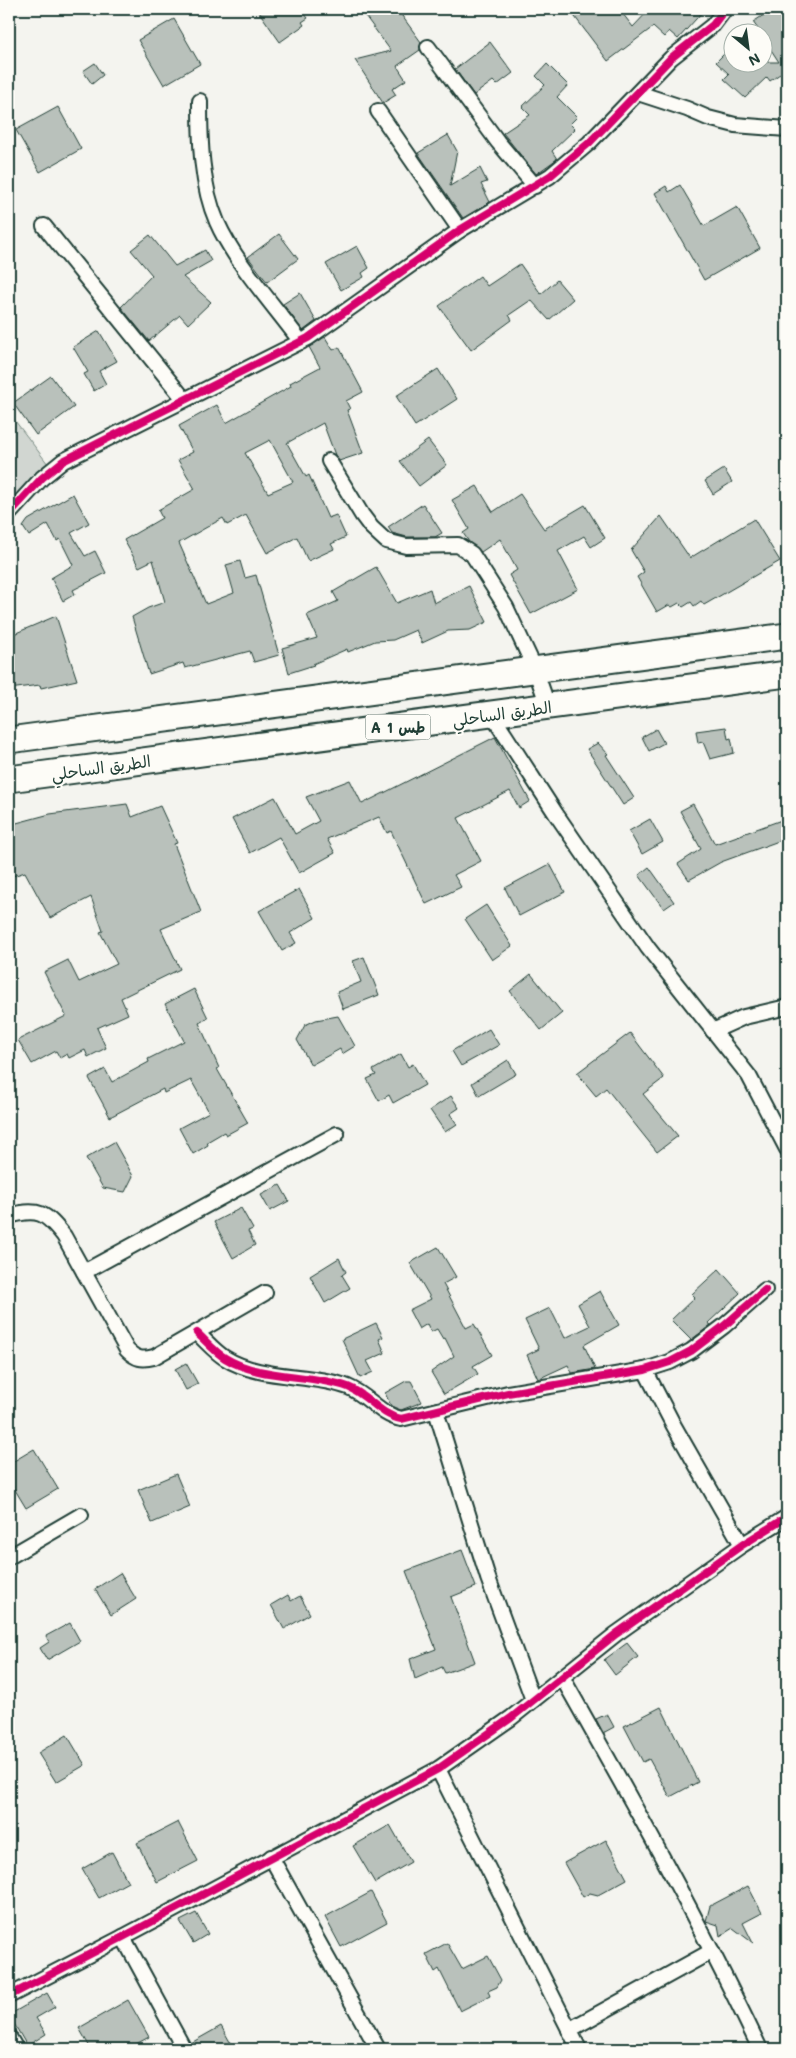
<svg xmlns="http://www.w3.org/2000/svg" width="796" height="2058" font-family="Mali,'Playpen Sans Arabic',sans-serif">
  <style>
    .green { fill: #d1d6d1; stroke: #788a82 }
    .building { fill: #b9c1bb; stroke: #1f3d34; fill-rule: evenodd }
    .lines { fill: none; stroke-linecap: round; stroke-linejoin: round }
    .street-casing { stroke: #1f3d34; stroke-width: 18 }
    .highway-casing { stroke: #1f3d34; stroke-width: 29 }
    .street { stroke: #fdfcf7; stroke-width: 14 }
    .highway { stroke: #fdfcf7; stroke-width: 25 }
    .cycleway-casing { stroke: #fdfcf7; stroke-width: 11 }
    .cycleway { stroke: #d6006c; stroke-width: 8 }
    .labels { text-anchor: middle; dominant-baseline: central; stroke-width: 4.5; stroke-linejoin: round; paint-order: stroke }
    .shield { fill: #fdfcf7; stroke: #62766e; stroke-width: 1 }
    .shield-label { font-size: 15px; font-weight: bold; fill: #1f3d34 }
    .street-label { font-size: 16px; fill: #1f3d34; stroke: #fdfcf7 }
  </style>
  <rect width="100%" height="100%" fill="#f4f4ef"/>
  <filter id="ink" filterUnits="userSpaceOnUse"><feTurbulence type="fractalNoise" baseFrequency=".02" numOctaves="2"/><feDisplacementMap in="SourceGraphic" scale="10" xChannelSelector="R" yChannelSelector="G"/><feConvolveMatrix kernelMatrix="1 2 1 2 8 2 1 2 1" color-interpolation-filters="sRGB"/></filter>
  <g filter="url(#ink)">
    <polygon class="green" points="9,413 48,464 9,508"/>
    <g class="building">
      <polygon points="257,9 301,9 308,18 302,22 304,25 280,42"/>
      <polygon points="360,9 397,9 421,42 420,50 397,66 406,80 392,89 396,95 383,103 355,60 391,51"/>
      <polygon points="569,9 619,9 633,27 650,9 705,9 678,39 669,31 664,37 653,27 608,61"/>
      <polygon points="773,9 787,9 787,76 784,71 770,81 767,77 745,98 724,79 729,74 716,62 734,44 734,62 779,62 764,39 764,32 760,32 753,22"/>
      <polygon points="174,19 200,64 164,85 138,40"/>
      <polygon points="490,42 513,73 497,85 493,81 474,95 455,69"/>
      <polygon points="95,63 103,75 92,84 83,71"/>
      <polygon points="547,64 568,85 557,97 577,117 570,124 575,129 552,151 557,159 536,174 503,133 530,115 522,107 545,85 536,76"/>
      <polygon points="58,107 81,149 40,172 16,130"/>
      <polygon points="448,135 457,151 450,186 480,168 487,182 481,184 490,202 463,218 418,153"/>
      <polygon points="680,185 704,226 737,207 760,248 704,280 655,193 666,186 669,192"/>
      <polygon points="279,234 298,259 267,282 248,257"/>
      <polygon points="150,235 175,266 205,250 211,261 183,277 211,302 188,324 180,315 149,341 121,307 152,275 131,250"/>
      <polygon points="357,246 369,268 362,273 364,277 341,290 326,264"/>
      <polygon points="520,264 541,294 557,280 573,299 549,320 531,300 509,315 512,320 471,350 439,306 480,276 487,286"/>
      <polygon points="300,293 316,321 303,331 283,304"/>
      <polygon points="99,331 117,361 99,371 106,384 94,391 84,374 88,372 73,347"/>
      <path d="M 325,337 L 333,350 L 339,347 L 363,392 L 346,401 L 350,409 L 347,410 L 363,453 L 339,461 L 335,455 L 323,423 L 287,443 L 306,477 L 309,475 L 328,518 L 336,515 L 346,537 L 331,544 L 334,549 L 308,561 L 297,537 L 267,553 L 246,515 L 227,525 L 223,518 L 179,543 L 206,604 L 234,593 L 226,565 L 240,561 L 245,578 L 256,575 L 279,655 L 254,662 L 250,651 L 185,668 L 183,663 L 149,674 L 132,617 L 148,608 L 165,602 L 153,560 L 139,567 L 124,540 L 162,518 L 158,510 L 195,489 L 178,460 L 193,452 L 179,426 L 217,405 L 226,423 L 291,386 L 290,383 L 320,367 L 309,347 ZM 270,440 L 293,482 L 268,493 L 245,453 Z"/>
      <polygon points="438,369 457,399 415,426 396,396"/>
      <polygon points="51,376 74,407 36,435 13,403"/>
      <polygon points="428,440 447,465 419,486 400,461"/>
      <polygon points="724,469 732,482 713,494 705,481"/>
      <polygon points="477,486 493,512 520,494 544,529 585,505 605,538 591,547 584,536 558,551 578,589 531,614 509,575 517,570 500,539 481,552 469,542 463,533 469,529 452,500"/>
      <polygon points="73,494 89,523 71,533 85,556 95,551 106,573 73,590 75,594 63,601 51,578 73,565 60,539 57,541 48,524 29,536 23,527 28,520"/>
      <polygon points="423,504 442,533 435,537 407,537 392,533 388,527"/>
      <polygon points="661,516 690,558 754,519 780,561 704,605 701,601 694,606 691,602 683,607 679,603 672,607 669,605 657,612 637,577 644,572 631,550"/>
      <polygon points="376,567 397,603 430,589 434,603 469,586 487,622 470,630 448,631 422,643 416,630 393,640 375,641 348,652 347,649 313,664 314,665 289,673 282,648 317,638 307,615 338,601 333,592"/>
      <polygon points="56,616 77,680 41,688 40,685 9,689 9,636"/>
      <polygon points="726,727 728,739 731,738 734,753 710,759 703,742 698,743 696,731"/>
      <polygon points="656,729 664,743 649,751 642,737"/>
      <polygon points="495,737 530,801 519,808 510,791 458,818 481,861 454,875 461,887 426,904 391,831 387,833 379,817 327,839 335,853 299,873 279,837 250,853 232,819 275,797 295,834 319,821 306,797 350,780 362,804"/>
      <polygon points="598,743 608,754 606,755 634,798 623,805 587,749"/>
      <polygon points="127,804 132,817 160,806 177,843 174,844 201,912 161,929 180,969 121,998 128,1014 97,1028 106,1048 88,1057 85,1050 69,1058 67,1054 60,1058 56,1051 32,1064 18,1040 66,1016 44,972 68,960 79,982 117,964 100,932 103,931 91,897 50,918 25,872 13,876 12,871 9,873 9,825 50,814"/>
      <polygon points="693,804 715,844 787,818 787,838 721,862 689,880 678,864 701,849 680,811"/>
      <polygon points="650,819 663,842 642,854 629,831"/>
      <polygon points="550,864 565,892 519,916 505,888"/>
      <polygon points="649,867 674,902 664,909 639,875"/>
      <polygon points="299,889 315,918 290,933 296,943 282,951 259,911"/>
      <polygon points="486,905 512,946 492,960 465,919"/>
      <polygon points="364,957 379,995 343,1009 337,992 361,982 353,961"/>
      <polygon points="531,974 562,1013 541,1030 510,991"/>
      <polygon points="194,989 208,1018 199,1023 219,1068 217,1069 248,1123 226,1135 224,1132 207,1142 208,1145 193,1154 179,1128 209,1112 191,1080 164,1093 163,1089 110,1117 89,1078 105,1069 112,1082 149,1062 148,1059 184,1041 165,1004"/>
      <polygon points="338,1016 355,1046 342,1054 340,1049 311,1065 297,1040 305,1025 316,1020"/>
      <polygon points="489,1029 499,1045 461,1066 452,1051"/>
      <polygon points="630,1033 664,1078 643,1094 678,1136 657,1152 606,1088 596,1096 577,1073"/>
      <polygon points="401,1054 408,1067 413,1064 425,1085 393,1103 389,1095 379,1101 367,1079 376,1075 373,1070"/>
      <polygon points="508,1060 516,1074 479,1096 472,1083"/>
      <polygon points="451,1096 459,1108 450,1114 457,1124 445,1132 430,1110"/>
      <polygon points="114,1142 133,1176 125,1192 103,1188 86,1158"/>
      <polygon points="280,1185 289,1201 270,1211 261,1195"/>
      <polygon points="241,1208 253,1229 248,1231 255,1245 233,1258 214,1222"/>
      <polygon points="438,1247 456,1277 443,1284 466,1328 474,1324 492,1355 473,1366 478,1374 444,1394 431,1372 454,1356 445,1338 443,1339 437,1329 431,1332 427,1324 419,1329 409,1310 431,1299 410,1263"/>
      <polygon points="339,1258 346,1272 342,1275 350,1288 325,1303 310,1276"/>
      <polygon points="719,1269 740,1293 708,1323 711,1325 691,1340 671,1320 695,1297 692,1294"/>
      <polygon points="600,1291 619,1325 584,1345 595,1369 572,1373 568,1365 538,1379 527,1355 539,1349 525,1320 550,1308 565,1338 590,1326 578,1304"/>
      <polygon points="376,1323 383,1337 379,1339 385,1353 367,1361 373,1372 360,1378 342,1339"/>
      <polygon points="186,1363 198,1384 186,1390 175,1369"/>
      <polygon points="406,1381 411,1381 422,1402 401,1410 391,1406 385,1393"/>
      <polygon points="34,1449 58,1489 26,1508 9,1480 9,1464"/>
      <polygon points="176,1474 190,1507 152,1523 138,1490"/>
      <polygon points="462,1550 476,1587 451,1597 475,1662 445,1673 442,1667 415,1679 410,1659 436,1649 406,1571"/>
      <polygon points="120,1573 136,1599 111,1615 95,1589"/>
      <polygon points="288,1595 291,1601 300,1596 310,1614 284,1629 271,1605"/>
      <polygon points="70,1623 80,1641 47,1660 40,1648 49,1642 46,1636"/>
      <polygon points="627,1643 638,1657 615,1675 604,1660"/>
      <polygon points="661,1707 698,1782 670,1797 649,1759 643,1762 624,1726"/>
      <polygon points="607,1714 614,1727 603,1733 596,1719"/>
      <polygon points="67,1735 85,1765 56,1782 38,1753"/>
      <polygon points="178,1822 198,1861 157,1882 137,1843"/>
      <polygon points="390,1825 411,1862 375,1883 353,1846"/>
      <polygon points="606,1840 627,1879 598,1895 590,1893 583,1897 564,1863"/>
      <polygon points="112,1852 128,1882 99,1898 82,1869"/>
      <polygon points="748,1886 762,1913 743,1923 753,1943 733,1928 720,1936 718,1925 706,1921 710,1906"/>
      <polygon points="371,1892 387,1922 341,1947 325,1917"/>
      <polygon points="196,1913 208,1934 193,1943 180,1921"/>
      <polygon points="447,1943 462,1969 488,1956 501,1980 497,1987 488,1991 490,1996 460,2011 439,1969 435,1972 426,1954"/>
      <polygon points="47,1993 55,2007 36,2018 46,2034 27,2046 9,2015"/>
      <polygon points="128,2000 149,2037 127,2049 91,2049 79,2028"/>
      <polygon points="221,2026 234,2049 193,2049 191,2043"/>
    </g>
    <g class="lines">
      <g class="street-casing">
        <g id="street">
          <polyline points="428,47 498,142 535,186"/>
          <polyline points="638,93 687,109 708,118 735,125 787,129"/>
          <path d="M 200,101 C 200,141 201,185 217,222 C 235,263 274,305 301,342"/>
          <polyline points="378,111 460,230"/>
          <polyline points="44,226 184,399"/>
          <polyline points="329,461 362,515 371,527 386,541 406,546 458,545 472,554 506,607 535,669 548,706"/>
          <polyline points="9,514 42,478 63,461 308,338 460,230 550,176 589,143 671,58 713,25 725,9"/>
          <polyline points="492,715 556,814 648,948 749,1076 787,1149"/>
          <polyline points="713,1031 744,1017 787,1007"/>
          <path d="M 9,1216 C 38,1207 46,1213 64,1236 L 127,1350 C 136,1359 142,1360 154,1357 L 265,1293"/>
          <polyline points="84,1272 337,1134"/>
          <path d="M 197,1333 C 206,1341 215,1352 225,1358 C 260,1380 310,1373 348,1387 C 368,1395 380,1415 401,1419 L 508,1393 L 645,1370 L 670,1362 L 691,1351 L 724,1326 L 765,1290"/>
          <polyline points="645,1370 674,1426 742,1545"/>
          <polyline points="436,1411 488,1578 533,1700"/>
          <polyline points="9,1557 81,1515"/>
          <path d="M 562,1677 C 631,1799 700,1922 760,2049"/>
          <polyline points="438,1769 579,2049"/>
          <polyline points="271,1857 378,2049"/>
          <polyline points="123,1937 184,2049"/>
          <polyline points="9,1996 123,1937 438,1769 511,1718 616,1634 742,1545 787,1517"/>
          <polyline points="569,2030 712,1951"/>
          <polyline points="9,2037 16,2049"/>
        </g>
      </g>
      <g class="highway-casing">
        <g id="highway">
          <polyline points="9,740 787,636"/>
          <polyline points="9,779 787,674"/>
        </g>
      </g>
      <use href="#street" class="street"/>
      <use href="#highway" class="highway"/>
      <g class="cycleway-casing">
        <g id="cycleway">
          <polyline points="9,514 42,478 63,461 308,338 460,230 550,176 589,143 671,58 713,25 725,9"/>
          <path d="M 197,1333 C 206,1341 215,1352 225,1358 C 260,1380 310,1373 348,1387 C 368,1395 380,1415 401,1419 L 508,1393 L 645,1370 L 670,1362 L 691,1351 L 724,1326 L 765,1290"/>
          <polyline points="9,1996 123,1937 438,1769 511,1718 616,1634 742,1545 787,1517"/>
        </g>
      </g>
      <use href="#cycleway" class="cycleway"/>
    </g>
  </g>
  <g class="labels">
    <rect class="shield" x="365.5" y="714.5" width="65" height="25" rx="4"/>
    <g class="shield-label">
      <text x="398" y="727">A 1 طس</text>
    </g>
    <g class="street-label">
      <text transform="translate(502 713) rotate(-8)">الطريق الساحلي</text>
      <text transform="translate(101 767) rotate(-8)">الطريق الساحلي</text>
    </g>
  </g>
  <rect width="796" height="2058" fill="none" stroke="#fdfcf7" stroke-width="30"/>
  <rect x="15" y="15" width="766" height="2028" fill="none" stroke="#1f3d34" stroke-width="2" filter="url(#ink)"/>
  <g transform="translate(748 48) rotate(151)"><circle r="24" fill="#fdfcf7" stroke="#a4b0a9"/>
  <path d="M0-4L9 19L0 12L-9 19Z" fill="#1f3d34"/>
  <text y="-8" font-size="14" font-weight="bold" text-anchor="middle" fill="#1f3d34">N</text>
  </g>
</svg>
